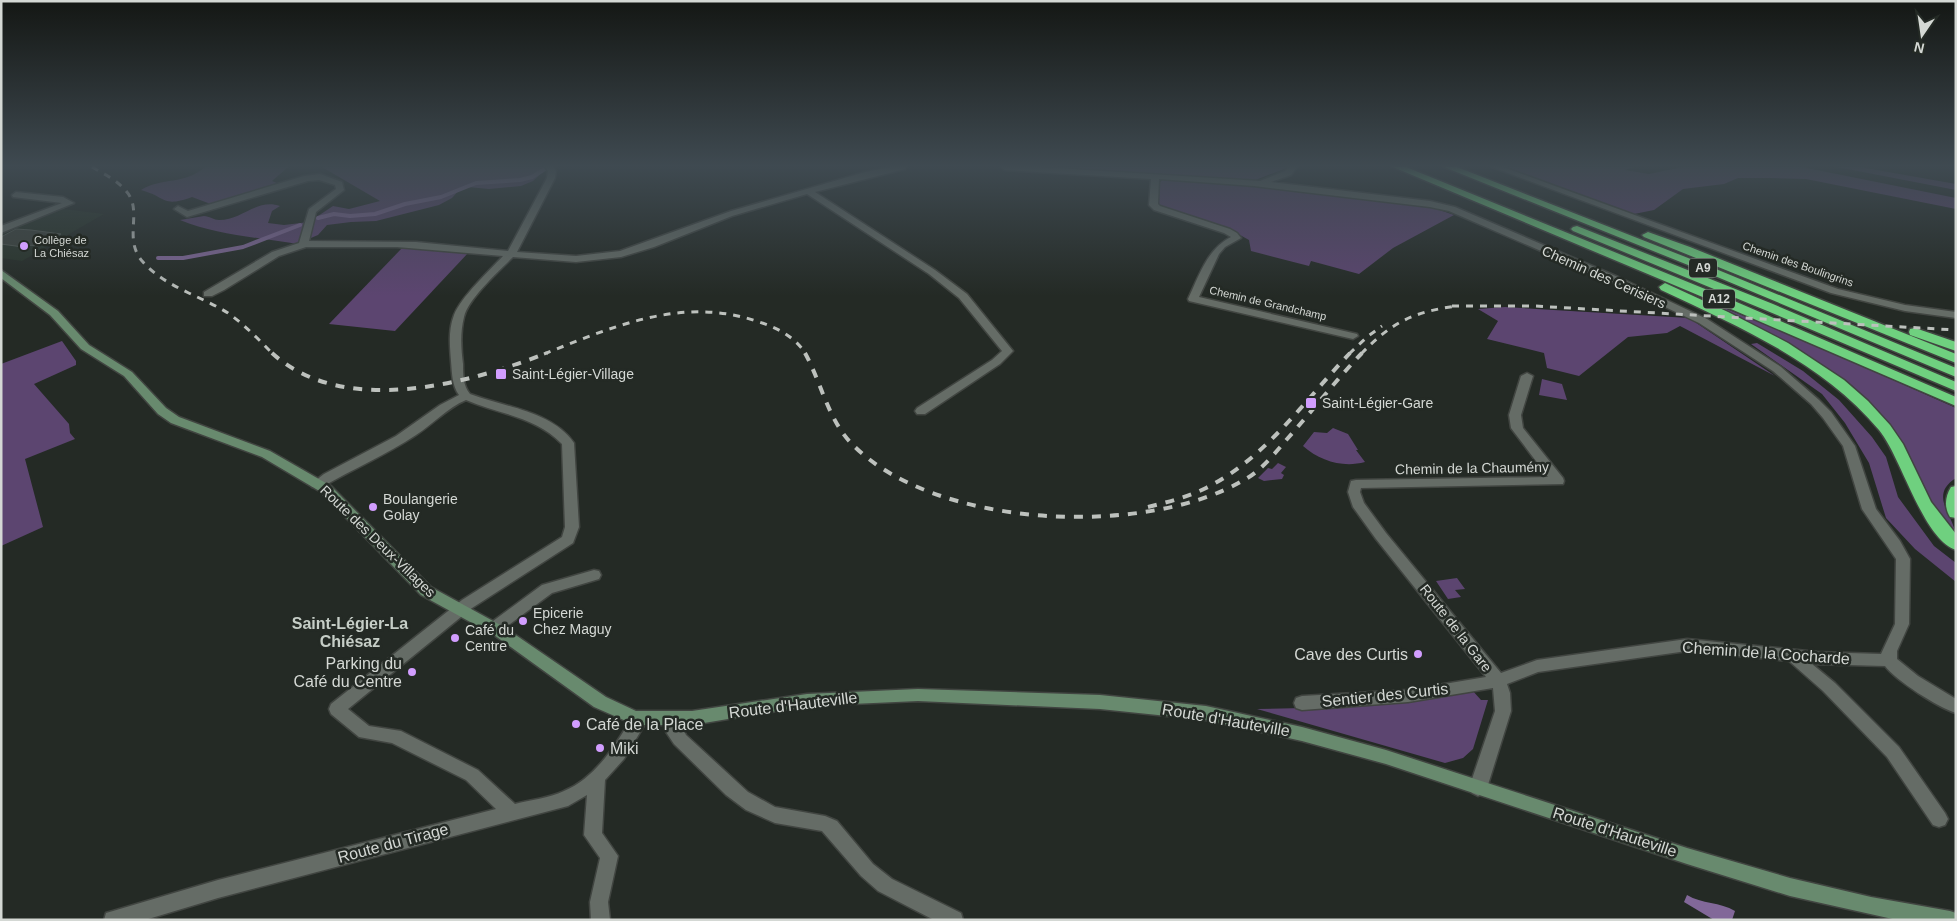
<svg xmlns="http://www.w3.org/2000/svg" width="1957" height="921" font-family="Arial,sans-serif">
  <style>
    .built { fill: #283329 }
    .green { fill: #5c4570 }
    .water { fill: #826899 }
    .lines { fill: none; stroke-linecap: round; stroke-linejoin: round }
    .stream { stroke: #826899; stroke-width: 4 }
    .building { fill: #3b413b; stroke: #515852 }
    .street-casing { stroke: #414541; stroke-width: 3 }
    .secondary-casing { stroke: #414541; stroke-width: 3 }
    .highway-casing { stroke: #414541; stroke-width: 3 }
    .street { fill: #656c66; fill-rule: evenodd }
    .secondary { fill: #688a6e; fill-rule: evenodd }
    .highway { fill: #6fd07f; fill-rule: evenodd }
    .rail-far1 { stroke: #bdc1bd; stroke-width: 3; stroke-dasharray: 7 7; stroke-linecap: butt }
    .rail { stroke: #bdc1bd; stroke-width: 4; stroke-dasharray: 9 9; stroke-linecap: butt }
    .poi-dot { fill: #d19dfe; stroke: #242a25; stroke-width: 2 }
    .labels { text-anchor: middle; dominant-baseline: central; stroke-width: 5; stroke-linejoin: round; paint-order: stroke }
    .far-poi-label { font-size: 11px; fill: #d4d8d4; stroke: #242a25; text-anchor: start }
    .far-street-label { font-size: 11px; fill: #d4d8d4; stroke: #242a25 }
    .shield { fill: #242a25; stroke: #9fa4a0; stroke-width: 1 }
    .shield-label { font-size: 12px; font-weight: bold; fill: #d4d8d4 }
    .street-label { font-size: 14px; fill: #d4d8d4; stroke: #242a25 }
    .poi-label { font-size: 14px; fill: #d4d8d4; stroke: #242a25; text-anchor: start }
    .quarter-label { font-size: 16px; font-weight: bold; fill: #c6cec7; stroke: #242a25 }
    .near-street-label { font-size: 16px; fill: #d4d8d4; stroke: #242a25 }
    .near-poi-label { font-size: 16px; fill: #d4d8d4; stroke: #242a25; text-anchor: end }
  </style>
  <rect width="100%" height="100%" fill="#242a25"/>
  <polygon class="built" points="64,209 104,214 22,261 1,258 1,234 24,222"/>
  <g class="green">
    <path d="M 205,167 L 288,167 L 272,181 L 282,185 L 216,206 L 192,197 C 162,208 167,197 141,190 C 162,177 185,185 205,167 Z"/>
    <path d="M 322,167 L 545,167 L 541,169 L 544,171 L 533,181 L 521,186 L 489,189 L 468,187 L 459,190 L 452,198 L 439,205 L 376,221 L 351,222 L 327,225 L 318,235 L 306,240 L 302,245 C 261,237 218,236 180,220 C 188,219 196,217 204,216 C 209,216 214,220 219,220 C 242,220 257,198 280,206 L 272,211 L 268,223 L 284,225 L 309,222 L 333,206 L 349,209 L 380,201 Z"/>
    <polygon points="1044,167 1289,167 1253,181"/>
    <polygon points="1506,167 1634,167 1625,170 1649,174 1683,167 1802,167 1956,198 1956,209 1806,179 1771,178 1738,178 1724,184 1683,189 1654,210 1634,214"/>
    <polygon points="1837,167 1860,167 1956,184 1956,190"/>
    <polygon points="1163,179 1257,185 1425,205 1454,215 1393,248 1359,274 1311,261 1309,266 1251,251 1249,240 1231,230 1160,207 1158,205 1160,182"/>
    <polygon points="403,247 469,252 395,331 329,324"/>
    <path d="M 1674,288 L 1797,337 L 1956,408 L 1956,478 C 1927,496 1956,517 1956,538 L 1943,522 L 1896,435 L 1858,394 Z"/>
    <polygon points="1505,307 1689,318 1775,376 1680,326 1667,333 1628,337 1579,376 1547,368 1544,353 1487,339 1498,321 1478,309"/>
    <polygon points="62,341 76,361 76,365 34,384 69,424 70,433 75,439 25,459 43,527 1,546 1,364"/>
    <polygon points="1757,343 1803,371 1839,400 1872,437 1886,457 1898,497 1934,546 1956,563 1956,582 1915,549 1886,518 1869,463 1845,423 1822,394 1751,344"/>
    <polygon points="1542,379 1562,384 1567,400 1539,395"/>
    <path d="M 1333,428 L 1348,434 L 1358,450 L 1356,450 L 1365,462 C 1343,468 1320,461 1303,446 L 1314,432 L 1327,433 Z"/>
    <polygon points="1278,463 1286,467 1281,473 1284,475 1282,479 1264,481 1258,478 1268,468 1272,469"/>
    <polygon points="1457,578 1465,589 1455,590 1461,597 1448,599 1436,581"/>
    <polygon points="1472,690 1481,700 1488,700 1473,749 1463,758 1445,763 1257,709 1304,708 1411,702"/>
  </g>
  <path class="water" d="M 1687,895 C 1702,904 1720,902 1735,911 L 1732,920 L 1714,920 L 1684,902 Z"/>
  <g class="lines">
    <g class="stream">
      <polyline points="318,218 334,214 350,216 375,214 405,204 441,197 476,183 520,180 532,177 548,167"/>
      <polyline points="158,258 183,258 243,247 300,225"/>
    </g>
  </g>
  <polygon class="building" points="16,229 31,230 61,234 38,246 28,245 23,247 1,244 1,237"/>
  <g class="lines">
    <g class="street-casing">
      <g id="street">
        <path d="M 545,167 L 553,167 L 556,171 L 555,178 L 517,252 L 576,256 L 620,251 L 731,211 L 865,172 L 891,167 L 906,167 L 905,169 L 815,192 L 935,270 L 967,294 L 1013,351 L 1000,364 L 925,414 L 917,414 L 915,411 L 917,408 L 992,360 L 1002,351 L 959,298 L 929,274 L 807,194 L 732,216 L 654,247 L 621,257 L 576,262 L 513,257 C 499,271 468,299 464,317 C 460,333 461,348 463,364 C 463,374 463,386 470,394 C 504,407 552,411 574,443 L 579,527 L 573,543 L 472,608 L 348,709 L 369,726 L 401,731 L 478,770 L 515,804 C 530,800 549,798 564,791 C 596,778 617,743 634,714 L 640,712 L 646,714 L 648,719 L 624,759 L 605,780 L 602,833 L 618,856 L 608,902 L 610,920 L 591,920 L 590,902 L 600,858 L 584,835 L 587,795 L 568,806 L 218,898 L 145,920 L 104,920 L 106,913 L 113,911 L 218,880 L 496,809 L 466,780 L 392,743 L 359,737 L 331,714 L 329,709 L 331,704 L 462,600 L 562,537 L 565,527 L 562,444 C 536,417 499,414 466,400 C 447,408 433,424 416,435 C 386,455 353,469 322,487 L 312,487 L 311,484 L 324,474 L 396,436 L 440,405 L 459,395 C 452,386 452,373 451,361 C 450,347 448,330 454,315 C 461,297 489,271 503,256 L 397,247 L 306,247 L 279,256 L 224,290 L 212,296 L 204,296 L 204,292 L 272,252 L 299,243 L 309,209 L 336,189 L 335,185 L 319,180 L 308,181 L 187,217 L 174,209 L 178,206 L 188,211 L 304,176 L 320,174 L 342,182 L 344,190 L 316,212 L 309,241 L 416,242 L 508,251 L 547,178 L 548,171 Z"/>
        <path d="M 1001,167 L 1040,167 L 1260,181 L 1285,171 L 1289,167 L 1297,167 L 1291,175 L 1271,182 L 1430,201 L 1455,207 L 1618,277 L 1707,319 L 1781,367 L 1819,400 L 1831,412 L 1855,446 L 1876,509 L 1900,541 L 1910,559 L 1909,624 L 1897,651 L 1897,659 L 1918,676 L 1956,699 L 1956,713 C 1939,708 1895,680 1885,666 L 1812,664 L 1835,683 L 1899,747 L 1945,813 L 1948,819 L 1945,825 L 1939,827 L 1933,825 L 1887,757 L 1823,691 L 1789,661 L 1687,651 L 1538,672 L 1507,684 L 1510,693 L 1511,711 L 1487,788 L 1484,793 L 1478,796 L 1472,793 L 1469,788 L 1495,711 L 1493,688 L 1408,702 L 1302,710 L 1296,708 L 1294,703 L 1296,698 L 1302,696 L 1408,690 L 1486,677 L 1376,539 L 1353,507 L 1348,492 L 1351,481 L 1356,480 L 1548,477 L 1511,428 L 1509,415 L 1521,376 L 1527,373 L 1533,376 L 1521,415 L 1523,428 L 1563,478 L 1564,481 L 1563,484 L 1361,488 L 1360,492 L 1364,503 L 1386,533 L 1501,673 L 1537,660 L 1687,639 L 1817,652 L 1881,654 L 1895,624 L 1896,559 L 1862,509 L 1843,446 L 1823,418 L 1811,404 L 1773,371 L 1699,323 L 1610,281 L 1449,211 L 1430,207 L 1254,186 L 1159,179 L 1158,204 L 1160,206 L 1230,229 L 1237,233 L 1241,238 L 1225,247 L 1219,254 L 1199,297 L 1357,334 L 1358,336 L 1353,339 L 1189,301 L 1188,299 C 1199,276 1207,249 1231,237 L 1224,233 L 1154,210 L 1149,205 L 1151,179 L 1005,170 Z"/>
        <polygon points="1492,167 1503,167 1838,289 1905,305 1956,312 1956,318 1905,311 1831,293"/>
        <polygon points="16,192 63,197 74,203 1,233 1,226 62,203 13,197 12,195"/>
        <polygon points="594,570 599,571 601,575 599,579 552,593 499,632 494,634 489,632 487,628 489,624 542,585"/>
        <polygon points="670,712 676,714 686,735 748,792 775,807 825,816 837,821 873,864 892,879 961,913 963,920 934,920 878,891 861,876 822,831 775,823 746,810 726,795 674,744 666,732 662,719 664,714"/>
      </g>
    </g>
    <g class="secondary-casing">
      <polygon id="secondary" points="1,270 58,311 89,345 132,372 166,408 179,417 270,451 331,486 431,587 504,627 606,697 636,711 692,711 807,694 918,689 1100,695 1206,706 1302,727 1386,750 1687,848 1790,878 1871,897 1950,911 1956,913 1956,920 1897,920 1790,896 1687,864 1386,764 1302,741 1206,720 1100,709 918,701 807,706 692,725 635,725 594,707 494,635 421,595 321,492 262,457 171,423 158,414 124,376 81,349 50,315 1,278"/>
    </g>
    <g class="highway-casing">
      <g id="highway">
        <polygon points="1393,167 1406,167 1732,300 1956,397 1956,406 1724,306"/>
        <polygon points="1444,167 1457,167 1711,267 1956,368 1956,377 1703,271"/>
        <polygon points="1577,226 1773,304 1956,382 1956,391 1765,310 1573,231 1571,229 1573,227"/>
        <polygon points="1648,232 1690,247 1956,354 1956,363 1644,237 1642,235"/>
        <path d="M 1665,283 L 1728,312 L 1788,343 L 1844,380 L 1868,401 L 1890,425 L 1903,444 L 1931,502 L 1956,534 L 1956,550 C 1923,540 1901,456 1879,430 C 1822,362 1739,327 1661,290 L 1659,287 Z"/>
        <polygon points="1915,328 1956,342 1956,351 1910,335 1909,332 1910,329"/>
        <path d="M 1956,486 L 1956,518 L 1950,517 C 1944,507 1945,497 1951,487 Z"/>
      </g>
    </g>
    <use href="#street" class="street"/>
    <use href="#secondary" class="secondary"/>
    <use href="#highway" class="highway"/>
    <g class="rail-far1">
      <path d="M 92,167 C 104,174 117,180 126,191 C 144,211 122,239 143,262 C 165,287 201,296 228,313 C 245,325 259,340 273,354"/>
      <polyline points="1452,306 1534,306 1956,330"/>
      <path d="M 544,354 C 612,327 682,296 756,321 C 776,327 794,336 806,354"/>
      <polyline points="1349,354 1367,337 1382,326"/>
      <path d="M 1361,354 C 1392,322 1413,312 1457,306"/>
    </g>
    <g class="rail">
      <path d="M 272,353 C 343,418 468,384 547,353"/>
      <path d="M 805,353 C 821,382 828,419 851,443 C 933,529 1145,538 1244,480 C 1261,471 1275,453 1288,438 C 1313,410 1336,380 1362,353"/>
      <path d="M 1148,507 C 1168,502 1188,497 1206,488 C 1266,458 1305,400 1350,353"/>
    </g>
  </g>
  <linearGradient id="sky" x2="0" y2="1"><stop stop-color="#141714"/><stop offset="0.56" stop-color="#3f4a51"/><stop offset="1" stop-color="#3f4a51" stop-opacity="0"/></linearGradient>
  <rect width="1957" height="296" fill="url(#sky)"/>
  <g class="poi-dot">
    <circle cx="24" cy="246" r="5"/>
    <rect x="495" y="368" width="12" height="12" rx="2.5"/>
    <rect x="1305" y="397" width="12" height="12" rx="2.5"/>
    <circle cx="373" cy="507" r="5"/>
    <circle cx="523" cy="621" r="5"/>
    <circle cx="455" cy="638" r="5"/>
    <circle cx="1418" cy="654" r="5"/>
    <circle cx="412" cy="672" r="5"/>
    <circle cx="576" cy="724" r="5"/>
    <circle cx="600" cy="748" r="5"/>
  </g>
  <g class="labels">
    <g class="far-poi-label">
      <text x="34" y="240">Collège de<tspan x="34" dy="13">La Chiésaz</tspan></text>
    </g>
    <g class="far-street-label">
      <text transform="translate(1798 264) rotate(19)">Chemin des Boulingrins</text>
      <text transform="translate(1268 303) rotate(13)">Chemin de Grandchamp</text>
    </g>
    <g class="shield">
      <rect x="1689" y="258.5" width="28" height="19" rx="4"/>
      <rect x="1703" y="289.5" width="32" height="19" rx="4"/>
    </g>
    <g class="shield-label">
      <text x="1703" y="268">A9</text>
      <text x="1719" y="299">A12</text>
    </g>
    <g class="street-label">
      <text transform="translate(1604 277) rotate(24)">Chemin des Cerisiers</text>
      <text transform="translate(1472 468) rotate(-1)">Chemin de la Chaumény</text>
      <text transform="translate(378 541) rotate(44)">Route des Deux-Villages</text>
      <text transform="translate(1456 628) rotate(52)">Route de la Gare</text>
    </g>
    <g class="poi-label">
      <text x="512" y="374">Saint-Légier-Village</text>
      <text x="1322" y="403">Saint-Légier-Gare</text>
      <text x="383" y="499">Boulangerie<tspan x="383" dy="16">Golay</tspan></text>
      <text x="533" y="613">Epicerie<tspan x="533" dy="16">Chez Maguy</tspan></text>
      <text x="465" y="630">Café du<tspan x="465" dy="16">Centre</tspan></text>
    </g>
    <g class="quarter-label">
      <text x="350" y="623">Saint-Légier-La<tspan x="350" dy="18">Chiésaz</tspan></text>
    </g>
    <g class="near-street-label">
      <text transform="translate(1766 653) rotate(4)">Chemin de la Cocharde</text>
      <text transform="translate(1385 695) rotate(-6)">Sentier des Curtis</text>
      <text transform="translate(793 705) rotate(-7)">Route d'Hauteville</text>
      <text transform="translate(1226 720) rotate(10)">Route d'Hauteville</text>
      <text transform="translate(1615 832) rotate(18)">Route d'Hauteville</text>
      <text transform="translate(393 843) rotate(-15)">Route du Tirage</text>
    </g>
    <g class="near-poi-label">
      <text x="1408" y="654">Cave des Curtis</text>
      <text x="402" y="663">Parking du<tspan x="402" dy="18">Café du Centre</tspan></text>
      <text x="586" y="724" text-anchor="start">Café de la Place</text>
      <text x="610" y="748" text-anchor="start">Miki</text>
    </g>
  </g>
  <rect width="1957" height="921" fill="none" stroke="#d4d8d4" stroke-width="5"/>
  <g transform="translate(1922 35) rotate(193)" stroke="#242a25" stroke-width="4" paint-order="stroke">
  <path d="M0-4L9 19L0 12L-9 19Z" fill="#d4d8d4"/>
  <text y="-8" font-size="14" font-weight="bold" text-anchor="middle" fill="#d4d8d4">N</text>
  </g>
</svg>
